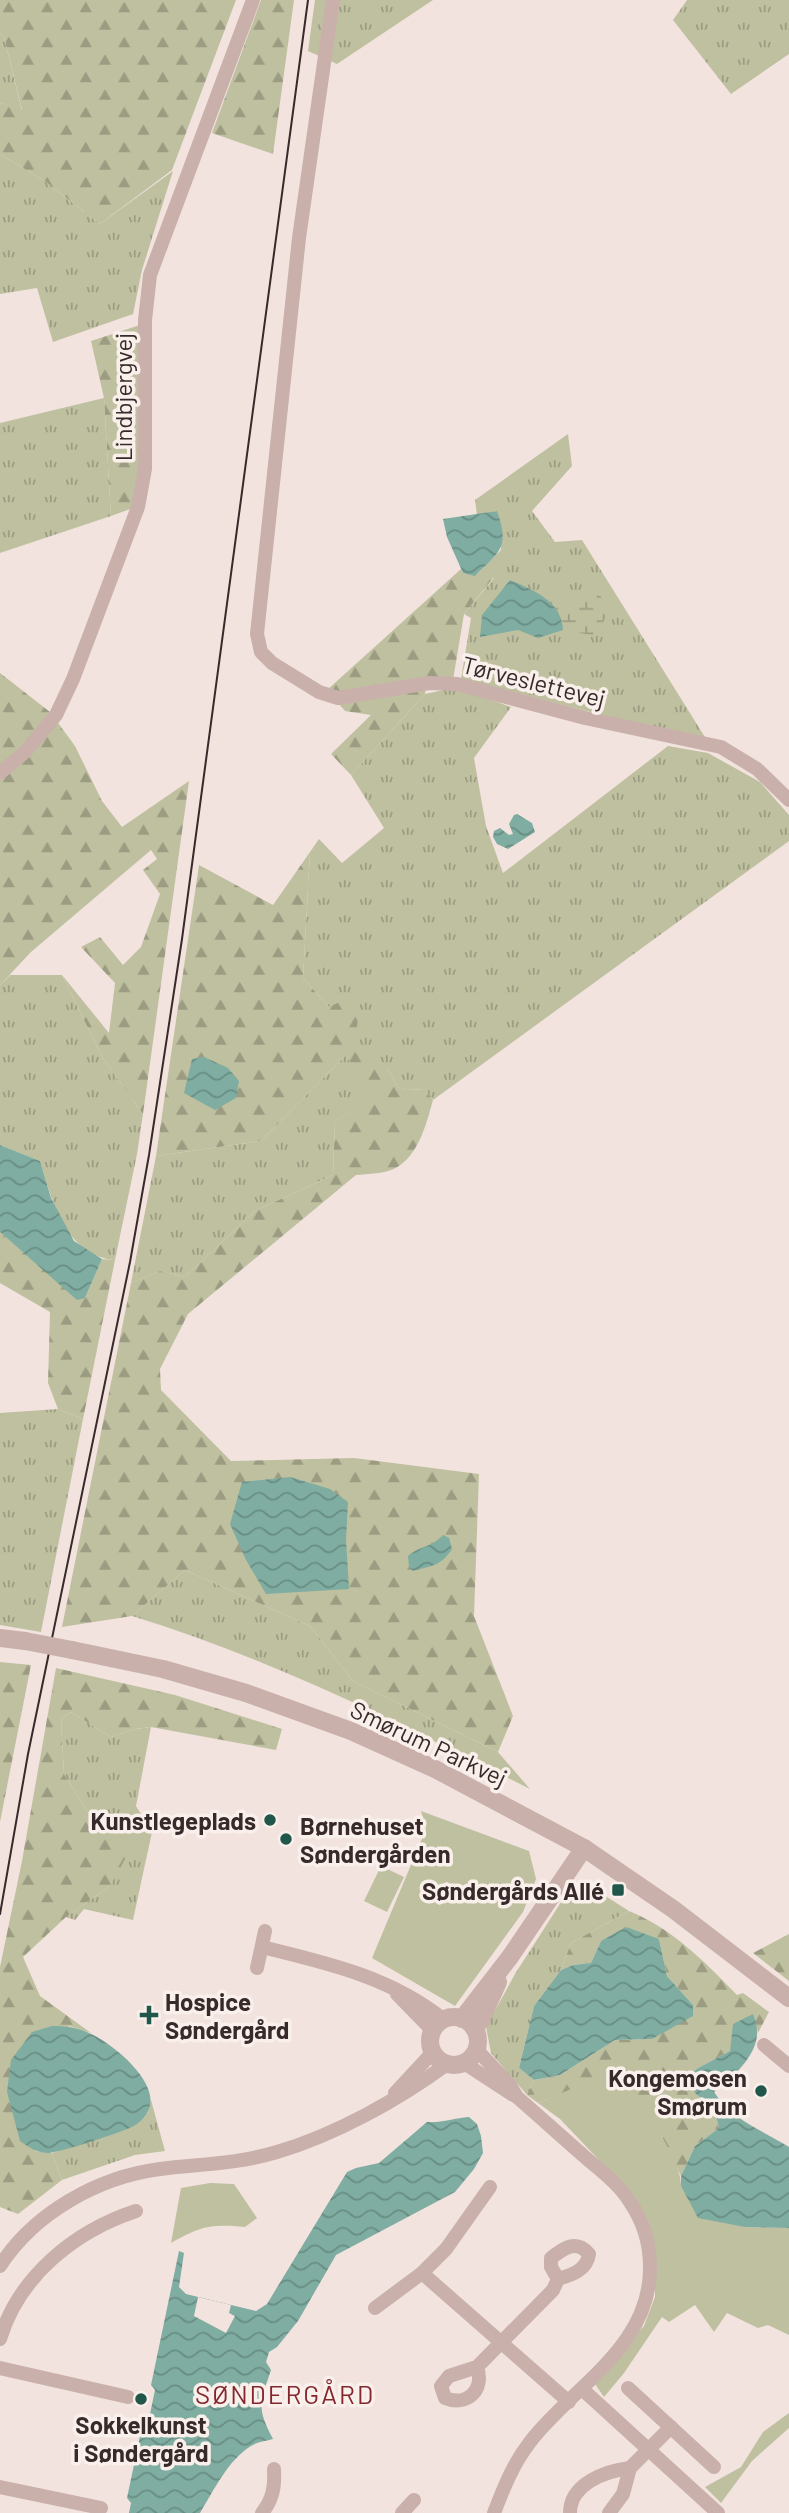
<svg xmlns="http://www.w3.org/2000/svg" width="789" height="2513" font-family="Barlow,sans-serif">
  <style>
    .grass { fill: url(#grass-tufts) }
    .forest { fill: url(#forest-firs) }
    .wetland { fill: url(#wetland-marsh) }
    .green { fill: #bfc09f }
    .water { fill: url(#water-waves) }
    .pier { fill: #f2e3df }
    .lines { fill: none; stroke-linecap: round; stroke-linejoin: round }
    .minor { stroke: #c9b0ab; stroke-width: 14 }
    .tertiary { stroke: #c9b0ab; stroke-width: 18 }
    .tram { stroke: #382a2a; stroke-width: 2 }
    .tertiary-bridge { stroke: #c9b0ab; stroke-width: 18 }
    .poi-dot { fill: #21574a; stroke: #f9efeb; stroke-width: 2.5 }
    .labels { text-anchor: middle; dominant-baseline: central; stroke-width: 7; stroke-linejoin: round; paint-order: stroke }
    .street-label { font-size: 24px; fill: #382a2a; stroke: #f9efeb }
    .poi-label { font-size: 24px; font-weight: bold; fill: #382a2a; stroke: #f9efeb; text-anchor: end }
    .neighbourhood-label { font-size: 26px; letter-spacing: 2px; fill: #83272d; stroke: #f9efeb }
  </style>
  <defs>
    <pattern id="grass-tufts" width="24" height="20" patternUnits="userSpaceOnUse" patternTransform="scale(1.75)"><rect width="24" height="20" fill="#bfc09f"/><path d="M3 7l-1-3M5 7V3M7 7l1-3M15 17l-1-3M17 17v-4M19 17l1-3" fill="none" stroke="#9c9c82"/></pattern>
    <pattern id="forest-firs" width="22" height="20" patternUnits="userSpaceOnUse" patternTransform="scale(1.75)"><rect width="22" height="20" fill="#bfc09f"/><path d="M5 1l3.5 6h-7zM16 11l3.5 6h-7z" fill="#9c9c82"/></pattern>
    <pattern id="wetland-marsh" width="20" height="14" patternUnits="userSpaceOnUse" patternTransform="scale(1.75)"><rect width="20" height="14" fill="#bfc09f"/><path d="M1 5h8M5 5V1M11 12h8M15 12V8" fill="none" stroke="#9c9c82"/></pattern>
    <pattern id="water-waves" width="16" height="10" patternUnits="userSpaceOnUse" patternTransform="scale(1.75)"><rect width="16" height="10" fill="#7fada1"/><path d="M0 5q4-4 8 0t8 0" fill="none" stroke="#698d83"/></pattern>
  </defs>
  <rect width="100%" height="100%" fill="#f2e3df"/>
  <g class="grass">
    <polygon points="315,0 433,0 337,64 308,51"/>
    <polygon points="687,0 789,0 789,54 731,94 673,20"/>
    <polygon points="0,33 4,37 22,111 0,103"/>
    <polygon points="0,154 46,182 100,224 173,171 142,270 133,314 53,342 37,288 0,294"/>
    <polygon points="104,398 111,516 0,553 0,423"/>
    <polygon points="568,434 572,466 532,511 555,542 582,540 708,742 461,679 471,618 464,614 494,578 475,576 501,550 497,511 477,515 475,500"/>
    <polygon points="457,687 511,707 474,758 486,826 503,873 668,746 708,753 760,782 789,815 789,841 433,1100 425,1089 407,1090 398,1087 388,1069 354,1052 329,1007 303,978 310,852 319,839 342,863 384,828 351,775 425,694"/>
    <path d="M 10,975 L 62,975 L 102,1057 L 143,1114 L 137,1154 L 115,1260 C 66,1256 52,1201 40,1161 L 0,1145 L 0,985 Z"/>
    <polygon points="346,1055 372,1099 335,1121 333,1175 255,1211 185,1277 160,1271 131,1283 156,1156 261,1141"/>
    <polygon points="58,1409 83,1419 41,1632 0,1625 0,1413"/>
    <path d="M 185,1570 L 310,1626 L 353,1681 L 498,1752 L 530,1789 C 401,1724 270,1658 132,1616 Z"/>
    <polygon points="71,1712 111,1737 135,1729 151,1727 136,1806 152,1832 133,1920 84,1909 75,1920 66,1917 110,1886 89,1814 64,1774 61,1719"/>
    <polygon points="599,1892 629,1911 571,1943 561,1970 534,2006 519,2068 534,2080 527,2095 491,2053 486,2027 515,1974 565,1896"/>
    <polygon points="151,2100 165,2151 135,2155 62,2180 52,2153 134,2126 148,2112"/>
  </g>
  <g class="forest">
    <polygon points="0,0 236,0 172,170 100,224 46,182 0,154 0,103 22,110 4,37 0,33"/>
    <polygon points="261,0 294,0 273,154 212,133"/>
    <polygon points="140,325 142,470 133,508 111,516 104,398 91,341"/>
    <polygon points="461,569 463,573 494,577 464,614 453,680 427,680 425,694 351,775 331,754 371,715 345,711 327,690"/>
    <polygon points="0,673 50,712 75,746 102,801 122,827 189,781 143,1114 102,1057 62,975 109,1033 115,983 81,947 100,937 123,965 141,947 160,894 143,870 157,859 151,850 31,952 0,985"/>
    <path d="M 310,852 L 303,978 L 329,1007 L 361,992 L 354,1051 L 369,1045 L 388,1069 L 398,1087 L 407,1090 L 425,1089 L 433,1100 C 426,1125 417,1163 388,1171 C 378,1174 366,1174 356,1175 L 188,1314 L 160,1369 L 161,1390 L 231,1461 L 354,1458 L 479,1474 L 474,1616 L 513,1716 L 498,1752 L 353,1681 L 310,1626 L 185,1570 L 132,1616 L 62,1627 L 131,1283 L 160,1271 L 185,1277 L 255,1211 L 333,1175 L 335,1121 L 371,1099 L 346,1055 L 261,1141 L 156,1156 L 199,865 L 273,905 Z"/>
    <polygon points="0,1232 23,1252 85,1298 102,1259 115,1260 83,1419 58,1409 48,1383 50,1312 0,1283"/>
    <polygon points="0,1662 31,1665 0,1822"/>
    <polygon points="56,1668 175,1695 282,1729 276,1750 151,1727 135,1729 111,1737 71,1712 61,1719 64,1774 89,1814 122,1813 135,1841 110,1886 66,1917 23,1957 40,1996 91,2033 69,2026 35,2151 52,2153 62,2180 18,2214 0,2207 0,1967 22,1861"/>
    <path d="M 629,1911 C 673,1929 705,1962 737,1995 L 743,1993 L 769,2012 L 758,2033 L 753,2015 L 730,2051 L 698,2068 L 696,2094 L 714,2108 L 719,2128 L 695,2146 L 681,2176 L 662,2137 L 617,2071 L 538,2103 L 527,2095 L 534,2080 L 560,2075 L 615,2040 L 652,2039 L 693,2005 L 667,1976 L 659,1939 L 601,1941 L 591,1963 L 573,1965 L 561,1970 L 571,1943 Z"/>
    <polygon points="789,1934 789,1981 753,1953"/>
  </g>
  <polygon class="wetland" points="542,593 562,601 599,594 609,609 597,636 563,630 562,617"/>
  <g class="green">
    <polygon points="421,1811 529,1851 536,1879 523,1912 455,2006 372,1958 426,1829"/>
    <polygon points="381,1866 404,1877 387,1912 364,1901"/>
    <path d="M 617,2070 C 634,2096 683,2158 681,2186 L 745,2227 L 789,2228 L 789,2335 L 768,2325 L 758,2328 L 727,2313 L 714,2332 L 695,2305 L 669,2322 L 662,2317 L 624,2373 L 604,2397 L 595,2384 L 644,2326 L 655,2297 L 655,2255 L 619,2181 L 560,2119 L 538,2103 Z"/>
    <path d="M 210,2183 L 234,2184 L 257,2218 L 245,2227 C 210,2224 202,2226 171,2243 L 181,2188 Z"/>
    <polygon points="789,2413 789,2428 752,2461 721,2503 705,2487 741,2467 763,2432"/>
  </g>
  <g class="water">
    <path d="M 497,511 C 510,548 500,551 475,576 L 463,573 L 447,537 L 443,519 Z"/>
    <path d="M 510,580 C 533,590 562,601 563,630 L 538,638 L 518,630 L 480,637 L 482,615 Z"/>
    <polygon points="517,814 532,823 535,832 508,849 497,844 493,837 494,831 500,828 509,835 513,834 509,824 514,815"/>
    <polygon points="204,1057 228,1068 239,1081 236,1098 215,1110 184,1093 192,1059"/>
    <polygon points="0,1145 40,1161 51,1198 74,1241 102,1259 85,1298 77,1300 0,1232"/>
    <polygon points="290,1477 330,1489 348,1502 346,1540 349,1589 266,1594 246,1560 230,1524 242,1482"/>
    <path d="M 443,1535 L 449,1538 L 452,1549 C 441,1566 431,1566 413,1571 L 409,1567 L 408,1556 C 421,1545 431,1548 443,1535 Z"/>
    <polygon points="626,1927 659,1939 667,1976 693,2005 693,2016 652,2039 615,2040 560,2075 534,2080 519,2068 534,2006 561,1970 573,1965 591,1963 601,1941"/>
    <path d="M 753,2014 C 755,2019 757,2025 757,2031 C 759,2054 731,2080 714,2092 C 732,2120 762,2130 789,2147 L 789,2228 L 745,2227 L 698,2218 L 681,2186 L 681,2176 L 695,2146 L 719,2128 L 714,2108 L 696,2094 L 687,2078 L 698,2068 L 730,2051 L 733,2024 Z"/>
    <path d="M 52,2026 C 65,2026 77,2027 89,2033 C 111,2042 165,2085 147,2113 C 144,2118 137,2125 132,2127 C 119,2133 61,2152 49,2153 C 37,2153 30,2148 20,2141 L 7,2092 L 11,2060 L 32,2032 Z"/>
    <path d="M 469,2117 L 477,2124 L 481,2136 L 483,2153 L 474,2169 L 455,2192 L 336,2255 L 298,2321 L 277,2347 L 269,2352 L 266,2362 L 271,2370 C 260,2403 256,2407 273,2439 C 266,2441 257,2442 251,2446 C 228,2460 214,2490 200,2513 L 129,2513 L 131,2503 L 127,2498 L 144,2417 L 150,2414 L 155,2390 L 151,2385 L 179,2251 L 184,2253 L 179,2287 L 186,2294 L 256,2311 L 267,2304 L 347,2172 L 356,2168 L 379,2163 L 427,2122 C 442,2123 454,2118 469,2117 Z"/>
  </g>
  <polygon class="pier" points="198,2297 231,2305 229,2313 235,2316 226,2333 194,2316"/>
  <g class="lines">
    <g class="minor">
      <polyline points="333,0 299,238 257,634 261,652 272,663 319,692 338,698 429,683 457,684 585,718 721,747 757,769 789,800"/>
      <polyline points="0,773 25,752 56,715 73,679 138,507 145,469 145,320 150,275 253,0"/>
      <path d="M 262,1947 C 327,1963 391,1977 444,2020"/>
      <polyline points="257,1968 265,1931"/>
      <polyline points="397,1994 433,2031"/>
      <polyline points="764,2045 789,2066"/>
      <path d="M 476,2049 L 510,2085 L 517,2097 C 540,2117 562,2137 585,2157 C 601,2171 619,2184 630,2202 C 643,2221 650,2244 650,2267 C 651,2347 573,2386 530,2442 C 513,2464 504,2487 494,2513"/>
      <polyline points="464,2063 513,2095"/>
      <polyline points="395,2093 433,2052"/>
      <path d="M 0,2266 C 34,2213 98,2177 160,2169 C 201,2164 237,2164 277,2152 C 335,2135 398,2100 447,2064"/>
      <polyline points="422,2273 569,2402"/>
      <polyline points="375,2308 422,2273 446,2249 490,2187"/>
      <path d="M 0,2339 C 19,2276 75,2231 136,2211"/>
      <path d="M 477,2367 C 485,2390 467,2407 445,2398 L 441,2386 L 449,2376 L 477,2367 L 553,2290 L 558,2279 C 572,2275 587,2270 589,2254 C 576,2239 564,2248 551,2258 L 551,2267 L 558,2279"/>
      <polyline points="0,2368 128,2397"/>
      <polyline points="628,2388 714,2467"/>
      <polyline points="582,2389 718,2513"/>
      <polyline points="0,2487 101,2508"/>
      <path d="M 262,2513 C 273,2499 275,2487 274,2469"/>
      <polyline points="402,2513 414,2500"/>
      <path d="M 570,2513 C 570,2484 605,2471 630,2468"/>
      <polyline points="609,2513 623,2494 630,2468 671,2427"/>
    </g>
    <g class="tertiary">
      <polyline points="0,1638 25,1641"/>
      <polyline points="72,1650 163,1669 246,1693 351,1731 435,1769 584,1848 673,1909 789,1998"/>
      <circle cx="454" cy="2041" r="24"/>
      <polyline points="462,2019 510,1957 584,1848"/>
      <polyline points="474,2028 481,2020 498,1982"/>
    </g>
    <polyline class="tram" points="0,1914 28,1754 130,1262 149,1155 182,939 308,0"/>
    <polyline class="tertiary-bridge" points="25,1641 72,1650"/>
  </g>
  <g class="poi-dot">
    <circle cx="270" cy="1820" r="7"/>
    <circle cx="286" cy="1839" r="7"/>
    <rect x="611" y="1883" width="14" height="14" rx="3.5"/>
    <path d="M145.5 2004.5h7v7h7v7h-7v7h-7v-7h-7v-7h7z"/>
    <circle cx="761" cy="2091" r="7"/>
    <circle cx="141" cy="2399" r="7"/>
  </g>
  <g class="labels">
    <g class="street-label">
      <text transform="translate(122 397) rotate(-90)">Lindbjergvej</text>
      <text transform="translate(534 681) rotate(14)">Tørveslettevej</text>
      <text transform="translate(429 1743) rotate(25)">Smørum Parkvej</text>
    </g>
    <g class="poi-label">
      <text x="256" y="1820">Kunstlegeplads</text>
      <text x="300" y="1825" text-anchor="start">Børnehuset<tspan x="300" dy="28">Søndergården</tspan></text>
      <text x="604" y="1890">Søndergårds Allé</text>
      <text x="165" y="2001" text-anchor="start">Hospice<tspan x="165" dy="28">Søndergård</tspan></text>
      <text x="747" y="2077">Kongemosen<tspan x="747" dy="28">Smørum</tspan></text>
      <text x="141" y="2424" text-anchor="middle">Sokkelkunst<tspan x="141" dy="28">i Søndergård</tspan></text>
    </g>
    <g class="neighbourhood-label">
      <text x="285" y="2393">SØNDERGÅRD</text>
    </g>
  </g>
</svg>
